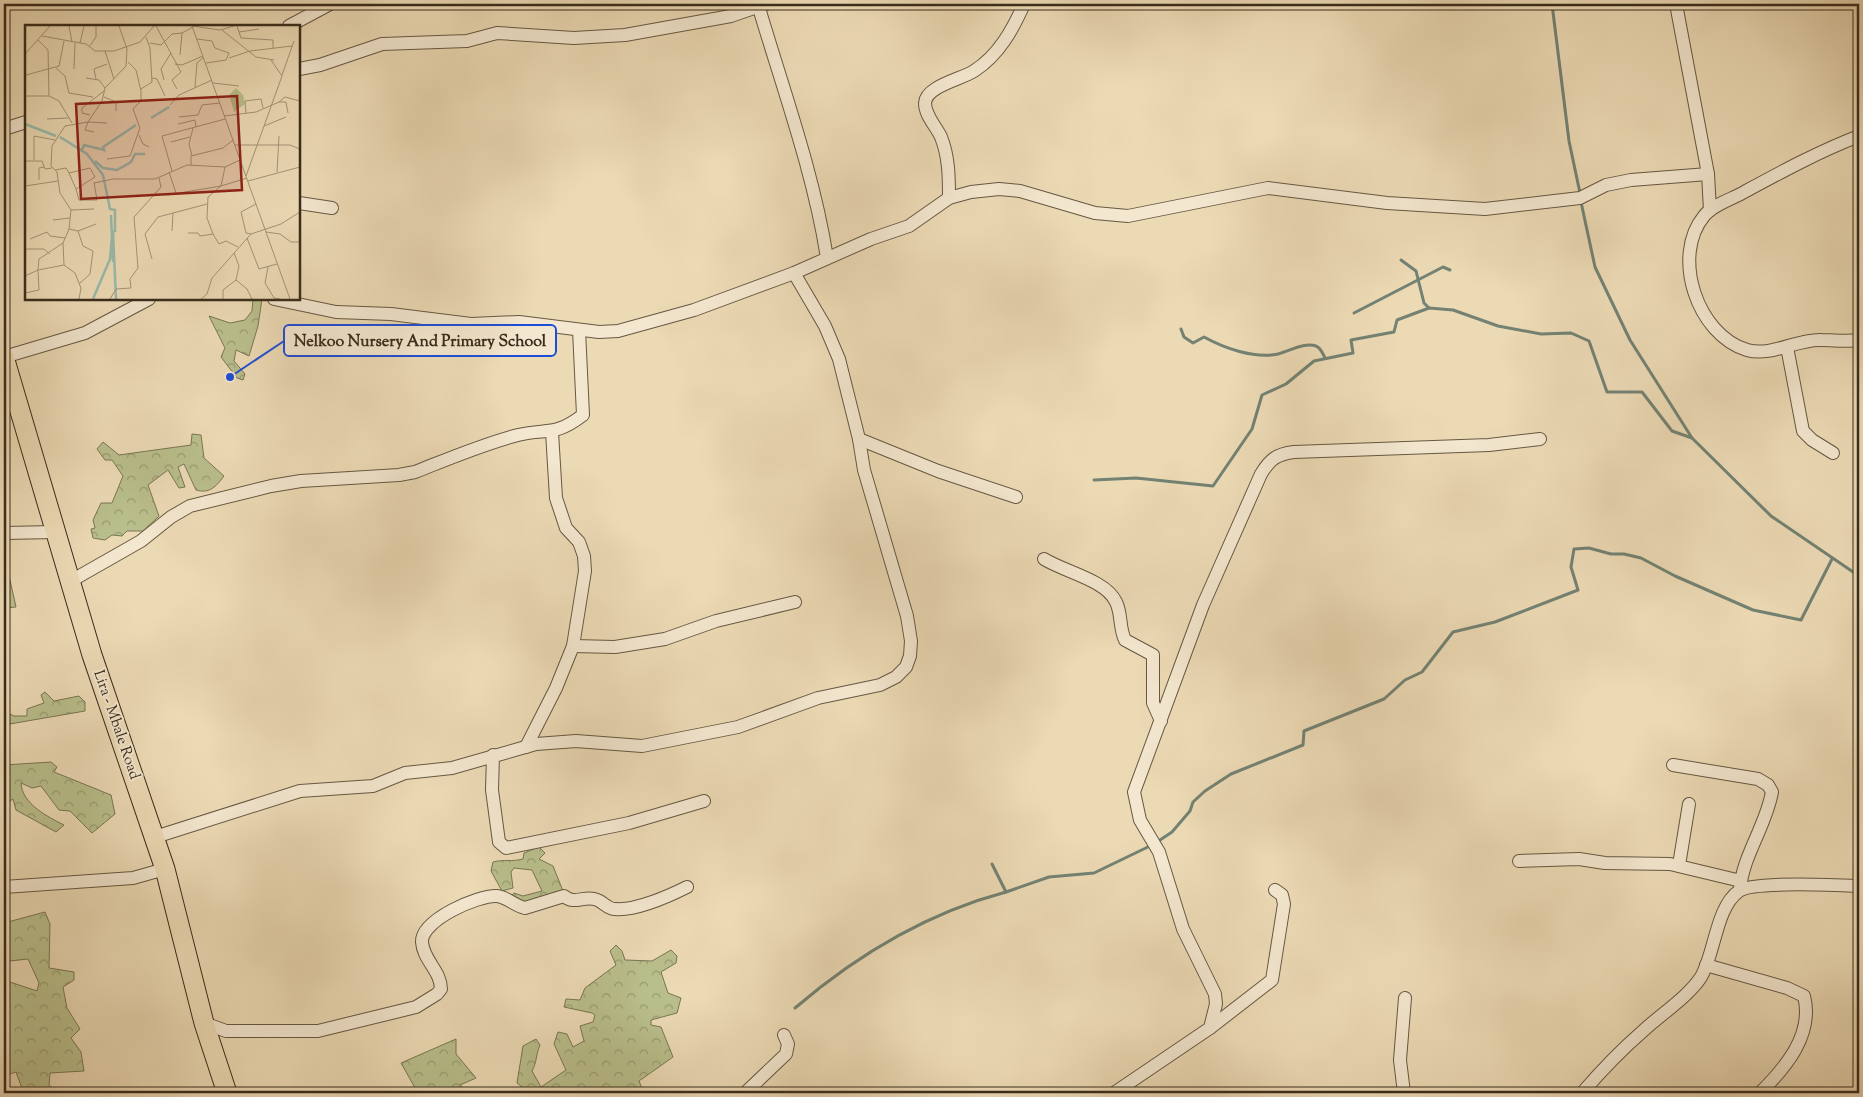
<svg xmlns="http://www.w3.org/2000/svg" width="1863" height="1097" font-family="'Sorts Mill Goudy',serif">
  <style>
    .forest { fill: url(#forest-crowns); stroke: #797654 }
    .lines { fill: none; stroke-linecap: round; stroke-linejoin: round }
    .stream { stroke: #738273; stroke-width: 3 }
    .minor-casing { stroke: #665842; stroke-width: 14 }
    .primary-casing { stroke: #392c1c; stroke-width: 21 }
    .minor { stroke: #f3e7cf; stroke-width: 12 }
    .primary { stroke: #ecdab5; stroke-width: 19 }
    .labels { text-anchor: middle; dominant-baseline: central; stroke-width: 4; stroke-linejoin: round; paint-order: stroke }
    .street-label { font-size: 15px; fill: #392c1c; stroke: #f3e7cf }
    .inset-river { fill: none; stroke: #99bbad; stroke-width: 2.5 }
    .inset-road { fill: none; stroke: #a49478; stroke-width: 1 }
    .view { fill: #8f2418; fill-opacity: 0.15; stroke: #8f2418; stroke-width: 2.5 }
    .inset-edge { fill: none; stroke: #392c1c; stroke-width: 2.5 }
    .leader { fill: none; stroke: #1d4ed8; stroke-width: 2 }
    .callout-dot { fill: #1d4ed8; stroke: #f3e7cf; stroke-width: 2 }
    .callout { fill: #f3e7cf; stroke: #1d4ed8; stroke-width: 2 }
    .callout-label { font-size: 16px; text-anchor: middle; font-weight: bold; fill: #392c1c }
  </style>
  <defs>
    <pattern id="forest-crowns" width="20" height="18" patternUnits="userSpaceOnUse" patternTransform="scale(1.25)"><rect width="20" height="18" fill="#b9bf8c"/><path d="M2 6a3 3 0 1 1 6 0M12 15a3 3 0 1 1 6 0" fill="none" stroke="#979b72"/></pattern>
  </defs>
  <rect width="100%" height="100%" fill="#ecdab5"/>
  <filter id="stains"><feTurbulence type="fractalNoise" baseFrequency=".004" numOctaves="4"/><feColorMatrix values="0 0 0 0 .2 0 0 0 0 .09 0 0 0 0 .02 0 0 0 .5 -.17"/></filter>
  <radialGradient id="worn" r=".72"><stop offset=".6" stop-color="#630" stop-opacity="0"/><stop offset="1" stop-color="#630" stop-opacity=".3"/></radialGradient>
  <g class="forest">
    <polygon points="253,299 262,299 258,326 249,356 236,350 234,361 245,374 243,380 237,378 221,357 225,348 209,316 230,323 245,320 252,311"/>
    <path d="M 192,434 L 201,435 L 204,458 L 224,476 C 216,487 209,494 196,490 L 184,464 L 178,467 L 185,487 L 179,488 L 168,470 L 148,485 L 159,516 L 143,531 L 127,531 L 122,536 L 112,535 L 105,540 L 93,538 L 91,529 L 95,528 L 93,520 L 101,503 L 112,503 L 123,476 L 112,460 L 105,460 L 97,449 L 103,442 L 119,455 L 191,445 Z"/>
    <polygon points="4,566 7,567 16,607 4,608"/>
    <polygon points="45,692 54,701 79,696 85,702 85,711 4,725 4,718 8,713 14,716 27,716 27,709 44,703 41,695"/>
    <path d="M 51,762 L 57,767 L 54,772 L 111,795 L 115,814 L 92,833 L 70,811 L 59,810 L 41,786 L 32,788 L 21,783 C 22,804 48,817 64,825 L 56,832 L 16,810 L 13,799 L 4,805 L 4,765 Z"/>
    <path d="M 539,847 L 545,853 L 539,859 L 553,866 L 563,891 L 523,906 L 510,897 L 514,893 L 523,896 L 542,891 L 532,870 L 514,868 L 511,872 L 513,888 L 502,891 L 491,871 L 493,862 C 504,859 512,862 523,859 L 524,853 Z"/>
    <polygon points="45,912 50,924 49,968 74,972 74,980 63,987 67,1008 80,1029 71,1038 81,1052 84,1071 50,1073 49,1085 58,1093 4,1093 4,1089 11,1092 23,1091 16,1072 4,1076 4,980 37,991 39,983 28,959 10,961 4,953 4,923"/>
    <path d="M 616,945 L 622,951 L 625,960 L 652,961 L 671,950 L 677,956 L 676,963 L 661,972 L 668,993 L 681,998 L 677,1013 L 651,1020 L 651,1025 L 661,1027 L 673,1057 L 639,1081 L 644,1093 L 530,1093 L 517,1083 L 523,1046 L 536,1039 L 540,1045 C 536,1054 537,1062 532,1071 L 541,1087 L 566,1070 L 554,1044 L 558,1032 L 567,1034 L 573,1047 L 584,1041 L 580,1026 L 593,1022 L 595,1015 L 592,1013 L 564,1007 L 566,999 L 580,1000 L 585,988 L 616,965 L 610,951 Z"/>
    <polygon points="456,1039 456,1054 476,1078 460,1085 469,1093 418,1093 401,1063"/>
  </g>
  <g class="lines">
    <g class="stream">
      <polyline points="1552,4 1569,141 1580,193"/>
      <polyline points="1581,202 1595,267 1630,340 1692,438 1771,516 1859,576"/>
      <polyline points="1401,260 1416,271 1424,303 1429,308"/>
      <polyline points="1354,313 1443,267 1450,270"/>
      <path d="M 1181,329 L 1184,337 L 1193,343 L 1204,337 C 1224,348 1254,359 1278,354 C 1290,351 1304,342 1316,346 C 1321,348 1323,354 1325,358"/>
      <polyline points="1094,480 1136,478 1213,486 1252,429 1262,395 1286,384 1314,361 1353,353 1351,340 1394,332 1397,320 1429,308 1453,310 1498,326 1541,334 1571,333 1589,341 1607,392 1642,392 1672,431 1692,438"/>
      <polyline points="1157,842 1172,832 1190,811 1193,802 1205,791 1231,774 1303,745 1304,731 1384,699 1405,680 1422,672 1453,632 1495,622 1578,590 1571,567 1574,549 1589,548 1611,554 1624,554 1641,558 1675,576 1753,610 1801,620 1832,559"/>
      <polyline points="992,864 1006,892 1049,877 1094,873 1152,845"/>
      <path d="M 795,1008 C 858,954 927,913 1006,892"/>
    </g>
    <g class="minor-casing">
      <g id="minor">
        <polyline points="1676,4 1708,174 1710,210"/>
        <path d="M 759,8 C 783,89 814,174 827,258"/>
        <polyline points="289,26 330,4"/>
        <polyline points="299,69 320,65 382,44 467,41 497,33 574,38 625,35 731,16 766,4"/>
        <polyline points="4,129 26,122"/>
        <path d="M 1859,136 C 1820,151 1783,171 1746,191 C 1733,199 1713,204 1704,216 C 1671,256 1697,335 1747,350 C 1772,357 1796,339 1821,340 C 1834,340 1846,342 1859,340"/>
        <path d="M 949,198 C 949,178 949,157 941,137 C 936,126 925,116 925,103 C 926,86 962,79 974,71 C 999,55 1013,29 1024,4"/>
        <polyline points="299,203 332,208"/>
        <polyline points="274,299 336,312 391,314 471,324 519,322 599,332 618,331 694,310 794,273 871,239 909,226 949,198 971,192 999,189 1020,191 1095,213 1128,216 1268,188 1387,203 1485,209 1580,198 1606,185 1631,180 1708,174"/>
        <polyline points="1787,347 1803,431 1812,440 1833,453"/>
        <polyline points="4,357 85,333 149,299"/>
        <polyline points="859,439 938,471 1016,497"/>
        <polyline points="4,533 55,532"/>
        <path d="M 1044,559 C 1065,572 1106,580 1116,602 C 1122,614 1119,628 1125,640 L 1153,655 L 1153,703 L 1161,721"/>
        <path d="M 69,582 L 141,541 L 171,517 L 190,506 L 271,486 L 301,481 L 399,475 L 415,472 C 448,459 483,444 518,435 C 548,428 554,437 583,415 L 579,330"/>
        <polyline points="573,646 615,647 665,639 716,621 795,602"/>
        <polyline points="526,747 556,688 573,646 585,571 584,556 579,542 566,528 556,498 552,432"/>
        <polyline points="493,755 492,790 499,842 506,848 629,823 704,801"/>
        <path d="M 1673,765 L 1758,779 L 1768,785 L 1772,792 C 1766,826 1743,855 1740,889"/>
        <polyline points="155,837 300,791 373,786 405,773 452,768 536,744 576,741 642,746 738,727 818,698 880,685 896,677 906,667 910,656 911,641 907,616 864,470 859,439 839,359 825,326 794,273"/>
        <polyline points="1519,861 1579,859 1605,863 1670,864 1741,881"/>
        <polyline points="1679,865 1689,804"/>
        <polyline points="4,887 133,878 165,869"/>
        <path d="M 1706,965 L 1787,988 L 1804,996 C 1814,1035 1785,1068 1760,1093"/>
        <path d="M 204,1023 L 226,1031 L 318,1031 L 416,1007 L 437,994 L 441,989 C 441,971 423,960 422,942 C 421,920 478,895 497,896 C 507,897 515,906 525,908 L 564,896 C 574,905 583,896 594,899 C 602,900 607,909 615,909 C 635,911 669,896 687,887"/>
        <polyline points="1210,1028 1272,980 1284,904 1282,895 1275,890"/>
        <polyline points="745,1093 786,1054 788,1044 784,1035"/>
        <path d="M 1114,1093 L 1210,1028 L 1216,1004 L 1215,994 L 1183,929 L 1159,852 L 1140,820 L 1134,792 L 1203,605 L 1261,474 C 1270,459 1277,454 1294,452 L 1489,445 L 1540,439"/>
        <polyline points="1404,1093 1400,1060 1405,998"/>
        <path d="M 1582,1093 C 1601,1071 1621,1050 1643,1031 C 1660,1015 1689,996 1701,977 C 1715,953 1716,907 1739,891 C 1752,881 1838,885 1859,886"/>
      </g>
    </g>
    <g class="primary-casing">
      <polyline id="primary" points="4,357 92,655 165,869 204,1023 227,1093"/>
    </g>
    <use href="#minor" class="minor"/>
    <use href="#primary" class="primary"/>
  </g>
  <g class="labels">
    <g class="street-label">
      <text transform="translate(116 725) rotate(71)">Lira - Mbale Road</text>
    </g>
  </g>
  <g transform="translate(25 25)">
    <rect width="275" height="275" fill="#ecdab5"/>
    <path d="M 211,63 L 218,70 L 220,79 L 209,87 L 205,73 L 208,72 L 204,70 Z" fill="#b9bf8c"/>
    <path class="inset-river" d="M 126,93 L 144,82M 0,99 L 31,111M 35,112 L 62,129 L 78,150 L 85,184 L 90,185 L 90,206 L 86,207M 57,125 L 59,120 L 79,125 L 78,122 L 111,100M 70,136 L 78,143 L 92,145 L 106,137 L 110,129 L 120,129M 86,190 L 88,237M 88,207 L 91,274M 68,274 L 85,234 L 87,211"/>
    <path class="inset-road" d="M 44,1 L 47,17M 131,1 L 156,47 L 147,55 L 152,64M 167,1 L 195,5 L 209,1M 167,1 L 265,274M 212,1 L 216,13 L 248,15 L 248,24M 197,5 L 231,32 L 249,35M 214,7 L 234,4M 17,11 L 61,19 L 70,26 L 89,26 L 115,17 L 129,1M 172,14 L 187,16 L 190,23 L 204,28 L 201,35M 13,15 L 23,25 L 24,71 L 34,76 L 47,98M 55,18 L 59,1M 125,18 L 136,20 L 147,9 L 157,8M 65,21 L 71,12 L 71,1M 80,26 L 89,54M 0,29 L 25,1M 155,30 L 157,8 L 168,2M 204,33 L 225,26 L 267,21M 181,38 L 201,35M 150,39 L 157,40 L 178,31M 31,43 L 40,51 L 44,68 L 68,72M 49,44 L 50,18M 1,50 L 34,41 L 39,16M 257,50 L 269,16M 61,53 L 74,55 L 80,63M 127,53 L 132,54 L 140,71M 71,54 L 69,44 L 82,39M 139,55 L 136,44 L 146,28M 188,58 L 214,61M 170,62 L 172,38 L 179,32M 116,64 L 127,57 L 125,23 L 121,12M 0,71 L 24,71M 79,72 L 91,77 L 91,86M 254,77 L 260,72 L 275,76M 145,80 L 154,70 L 187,55M 221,88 L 220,76 L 236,74 L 238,83M 65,90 L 57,88 L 57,83 L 79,66M 199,91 L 231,87 L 254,77 L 261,77 L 263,88M 154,92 L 173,90 L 177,80 L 195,78M 22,94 L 43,93M 63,97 L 82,98M 63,97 L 60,105 L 69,107M 153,99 L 170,95 L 171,102M 239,101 L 261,92M 114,110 L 118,119 L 124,122M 146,117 L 165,112M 210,120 L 265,120 L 275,124M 167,131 L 164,119 L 168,103M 82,134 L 105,131 L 115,103 L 108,84 L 116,76 L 116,66 L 111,45 L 103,37M 9,135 L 9,111 L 30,115M 0,136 L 17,136 L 20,144 L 27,143M 166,140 L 166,131 L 198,123 L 208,115M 30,145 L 41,143 L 44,148 L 65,143 L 70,152 L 51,164 L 44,148M 147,146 L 137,111 L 200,94M 144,147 L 151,168M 252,147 L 254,111M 221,151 L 257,51 L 246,35M 14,155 L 14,143 L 19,142M 223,156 L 275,142M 69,158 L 88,154 L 130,154 L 162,140 L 200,142 L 215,135M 0,161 L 33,156M 51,164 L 54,175 L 72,175 L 69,157M 142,170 L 196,161 L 200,142M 46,185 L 69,184M 28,195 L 45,193M 44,204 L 53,206 L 58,221 L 68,226 L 65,249 L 54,259M 53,206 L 71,199M 147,206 L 148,188M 241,207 L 255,209 L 266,217 L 275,217M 163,208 L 173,208 L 175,211 L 188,209 L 194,219 L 201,216 L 213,222M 188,209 L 182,193 L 183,172 L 196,161 L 222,153M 226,209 L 221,208 L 216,187 L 231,179M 222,213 L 234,244 L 252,239M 5,214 L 22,207 L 25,211 L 40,213M 38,218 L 39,240 L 50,248 L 56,263 L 54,274M 0,224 L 19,224 L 25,229M 127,234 L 120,209 L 133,192 L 182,179M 243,242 L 240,258 L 249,273 L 255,274M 0,251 L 13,245 L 14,234 L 38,218 L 44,204 L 46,185 L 35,168 L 32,147 L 26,141 L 27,121 L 40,101 L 63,97 L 77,76 L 80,63 L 101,41 L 102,24 L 94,1M 211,255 L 222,264 L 227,274M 0,268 L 14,265 L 13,245 L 39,240M 85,274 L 91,264 L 106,263 L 105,254 L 113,243 L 109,192 L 136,162 L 134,153M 176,274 L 182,269 L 187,253 L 226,209 L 256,199 L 275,187M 198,274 L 198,265 L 211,255 L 214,241 L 209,228"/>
    <path class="view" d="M 212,71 L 217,165 L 56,174 L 51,79 Z"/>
    <rect width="275" height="275" class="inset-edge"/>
  </g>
  <path class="leader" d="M230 377L284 341"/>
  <circle class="callout-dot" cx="230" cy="377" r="5"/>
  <rect class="callout" x="284" y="325" width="272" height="31" rx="5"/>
  <g class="callout-label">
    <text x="420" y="346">Nelkoo Nursery And Primary School</text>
  </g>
  <rect width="1863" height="1097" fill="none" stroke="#ecdab5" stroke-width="20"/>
  <rect x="5" y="5" width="1853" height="1087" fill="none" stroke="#392c1c" stroke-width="2.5"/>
  <rect x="10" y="10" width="1843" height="1077" fill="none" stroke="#392c1c"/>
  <rect width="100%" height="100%" filter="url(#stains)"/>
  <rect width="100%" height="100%" fill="url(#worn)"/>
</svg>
